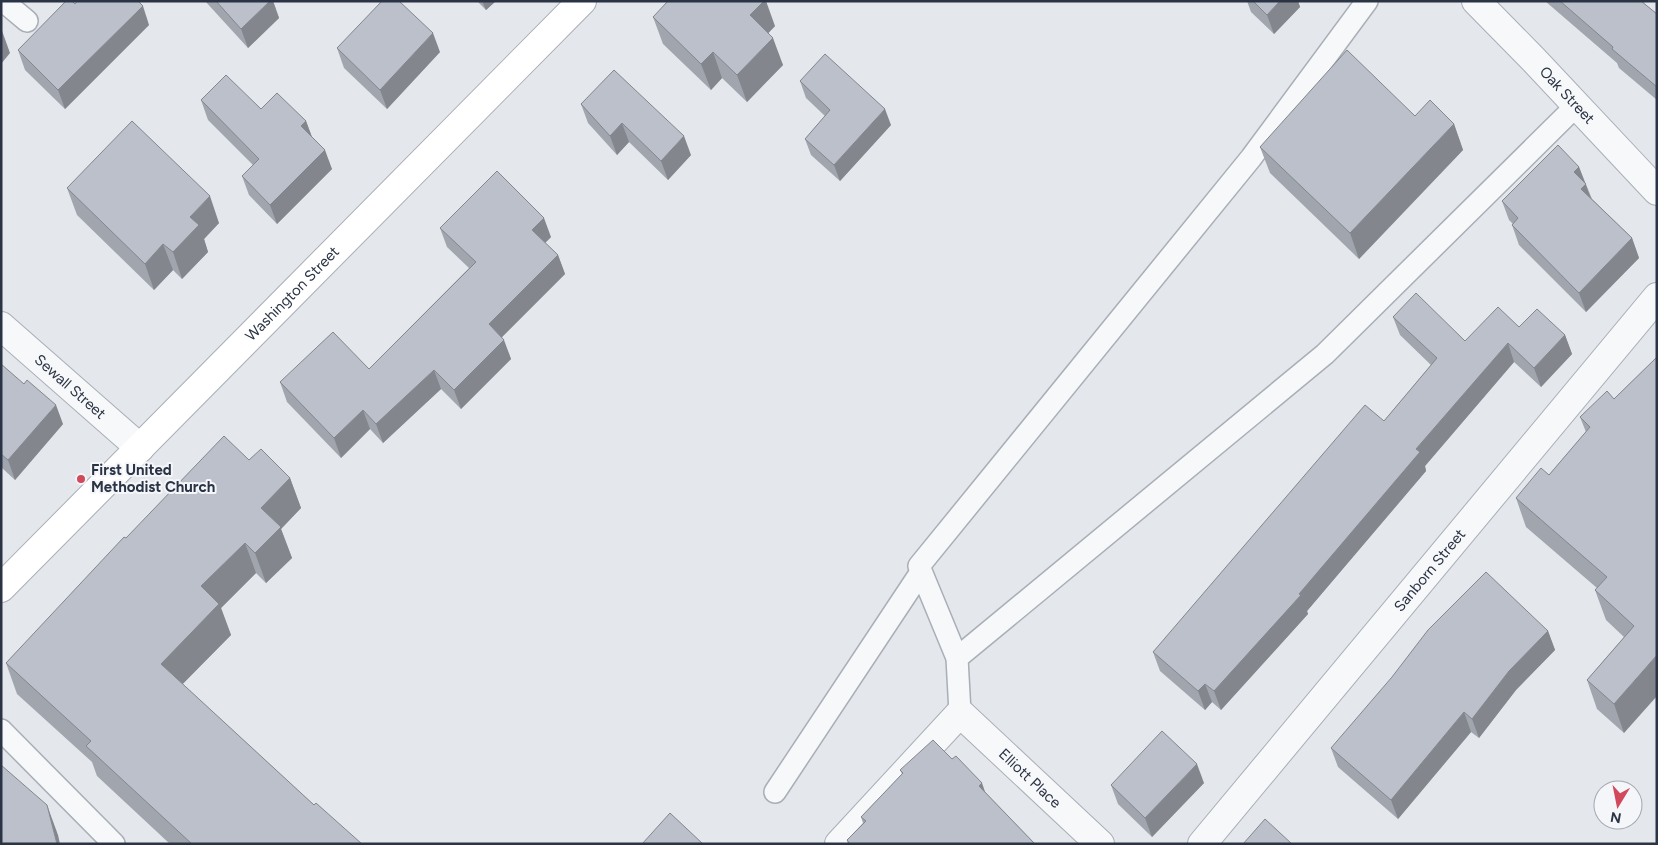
<svg xmlns="http://www.w3.org/2000/svg" width="1658" height="845" font-family="Figtree,sans-serif">
  <style>
    .lines { fill: none; stroke-linecap: round; stroke-linejoin: round }
    .lane-casing { stroke: #a9aeb7; stroke-width: 24 }
    .street-casing { stroke: #a9aeb7; stroke-width: 30 }
    .secondary-casing { stroke: #a9aeb7; stroke-width: 30 }
    .lane { stroke: #f7f8fa; stroke-width: 21 }
    .street { stroke: #f7f8fa; stroke-width: 28 }
    .secondary { stroke: #fff; stroke-width: 28 }
    .wall { fill: #a1a5ae }
    .shaded-wall { fill: #83868d }
    .building { fill: #bbc0ca; stroke: #83868d }
    .poi-dot { fill: #d1495b; stroke: #f4f6f9; stroke-width: 2 }
    .labels { text-anchor: middle; dominant-baseline: central; stroke-width: 4; stroke-linejoin: round; paint-order: stroke }
    .street-label { font-size: 15px; fill: #2b3445; stroke: #f4f6f9 }
    .poi-label { font-size: 15px; font-weight: bold; fill: #2b3445; stroke: #f4f6f9; text-anchor: start }
  </style>
  <rect width="100%" height="100%" fill="#e4e7ec"/>
  <g class="lines">
    <g class="lane-casing">
      <g id="lane">
        <polyline points="3,1 27,21"/>
        <polyline points="957,658 1325,354 1577,105"/>
        <polyline points="960,713 957,658 919,566 1251,158 1367,1"/>
        <polyline points="1,730 114,844"/>
        <polyline points="775,792 921,572"/>
      </g>
    </g>
    <g class="street-casing">
      <g id="street">
        <path id="s1" d="M 1476,1 L 1534,60 L 1657,191"/>
        <path id="s2" d="M 1,326 L 140,448"/>
        <path id="s3" d="M 839,844 L 960,713 L 1100,844"/>
        <path id="s4" d="M 1202,844 L 1657,297"/>
      </g>
    </g>
    <g class="secondary-casing">
      <g id="secondary">
        <path id="s5" d="M 1,588 L 582,1"/>
      </g>
    </g>
    <use href="#lane" class="lane"/>
    <use href="#street" class="street"/>
    <use href="#secondary" class="secondary"/>
  </g>
  <g class="wall">
    <polygon points="205,1 273,1 279,18 248,48"/>
    <polygon points="477,1 496,1 486,10"/>
    <polygon points="1247,1 1298,1 1300,7 1274,34 1251,12"/>
    <polygon points="1545,1 1641,1 1657,14 1657,101 1657,100 1619,68 1617,63"/>
    <polygon points="75,4 149,25 65,109 25,70 18,50"/>
    <polygon points="653,17 775,26 768,33 783,65 747,102 722,78 711,90 663,44"/>
    <polygon points="337,48 440,52 387,109 344,68"/>
    <polygon points="800,81 891,125 840,181 811,155 805,139 825,116 806,98"/>
    <polygon points="201,100 261,109 306,121 312,137 332,169 277,224 249,195 242,176 253,165 208,120"/>
    <polygon points="581,104 691,155 668,180 629,142 617,155 588,123"/>
    <polygon points="1454,124 1463,150 1359,259 1270,173 1260,147"/>
    <polygon points="1579,167 1592,199 1632,238 1639,258 1586,312 1519,245 1512,225 1513,224 1509,220 1502,201"/>
    <polygon points="67,188 219,223 204,239 208,252 182,279 173,270 154,290 77,215"/>
    <polygon points="440,228 551,237 545,243 558,255 565,274 502,337 511,359 461,409 441,389 383,443 370,429 341,458 287,402 280,382 369,369 469,268 447,247"/>
    <polygon points="1393,317 1465,341 1519,327 1565,335 1572,354 1541,387 1514,362 1425,466 1426,471 1307,611 1308,614 1221,710 1212,702 1205,710 1160,671 1153,652 1384,421 1431,365 1400,335"/>
    <polygon points="1657,357 1624,733 1597,709 1587,680 1624,637 1606,620 1595,590 1597,588 1526,527 1516,498 1549,475 1586,432 1580,417 1614,399"/>
    <polygon points="1,364 63,424 15,480 1,467"/>
    <polygon points="249,460 290,478 301,508 281,529 292,558 266,583 256,573 221,608 231,635 182,684 314,805 362,844 170,844 97,776 92,762 17,694 6,663 126,538"/>
    <polygon points="1548,631 1555,650 1516,690 1479,738 1471,732 1398,819 1338,767 1331,748"/>
    <polygon points="952,759 985,792 1035,844 848,844 847,840 863,823 861,817 902,774 900,770"/>
    <polygon points="1204,783 1152,837 1118,804 1111,785"/>
  </g>
  <g class="shaded-wall">
    <polygon points="270,1 273,1 279,18 248,48 241,29"/>
    <polygon points="482,1 496,1 486,10"/>
    <polygon points="764,1 766,1 775,26 760,42 750,15"/>
    <polygon points="1280,1 1298,1 1300,7 1274,34 1267,15"/>
    <polygon points="143,6 149,25 65,109 58,90"/>
    <polygon points="1,28 10,53 1,64"/>
    <polygon points="433,33 440,52 387,109 380,90"/>
    <polygon points="773,38 783,65 747,102 737,75"/>
    <polygon points="713,52 722,78 711,90 701,64"/>
    <polygon points="885,109 891,125 840,181 834,165"/>
    <polygon points="306,121 313,140 301,126"/>
    <polygon points="622,123 629,142 617,155 610,136"/>
    <polygon points="1454,124 1463,150 1359,259 1350,233"/>
    <polygon points="684,136 691,155 668,180 661,161"/>
    <polygon points="325,150 332,169 277,224 270,205"/>
    <polygon points="1579,167 1593,204 1588,208 1574,172"/>
    <polygon points="210,196 219,223 204,239 208,252 182,279 173,252 190,217"/>
    <polygon points="544,218 551,237 539,249 532,230"/>
    <polygon points="1632,238 1639,258 1586,312 1579,293"/>
    <polygon points="163,244 173,270 154,290 145,264"/>
    <polygon points="558,255 565,274 495,344 489,324"/>
    <polygon points="1565,335 1572,354 1541,387 1534,368"/>
    <polygon points="504,340 511,359 461,409 454,390"/>
    <polygon points="1508,343 1514,362 1425,466 1426,471 1307,611 1308,614 1221,710 1214,691 1299,594 1416,449"/>
    <polygon points="434,370 441,389 383,443 376,424"/>
    <polygon points="56,405 63,424 15,480 8,460"/>
    <polygon points="363,410 370,429 341,458 334,438"/>
    <polygon points="290,478 301,508 281,529 292,558 266,583 255,553 261,508"/>
    <polygon points="245,543 256,573 221,608 231,635 172,695 161,664 201,586"/>
    <polygon points="1548,631 1555,650 1516,690 1479,738 1472,719 1509,671"/>
    <polygon points="1657,655 1657,696 1624,733 1614,704"/>
    <polygon points="1205,684 1212,702 1205,710 1198,691"/>
    <polygon points="1464,712 1471,732 1398,819 1391,800"/>
    <polygon points="1197,764 1204,783 1152,837 1145,818"/>
    <polygon points="982,783 990,806 979,786"/>
    <polygon points="47,805 58,835 60,844 57,844"/>
  </g>
  <g class="building">
    <polygon points="66,1 72,1 75,4 77,1 138,1 143,6 58,90 18,50"/>
    <polygon points="216,1 270,1 241,29"/>
    <polygon points="382,1 399,1 433,33 380,90 337,48"/>
    <polygon points="668,1 764,1 750,15 773,38 737,75 713,52 701,64 653,17"/>
    <polygon points="1253,1 1280,1 1267,15"/>
    <polygon points="1560,1 1641,1 1657,14 1657,87 1612,49 1613,47"/>
    <polygon points="1347,50 1415,116 1430,100 1454,124 1350,233 1260,147"/>
    <polygon points="825,54 885,109 834,165 805,139 830,110 800,81"/>
    <polygon points="614,70 684,136 661,161 622,123 610,136 581,104"/>
    <polygon points="226,75 261,109 277,93 306,121 301,126 325,150 270,205 242,176 259,159 201,100"/>
    <polygon points="132,121 210,196 190,217 199,225 173,252 163,244 145,264 67,188"/>
    <polygon points="1558,145 1579,167 1574,172 1586,184 1581,189 1632,238 1579,293 1512,225 1518,218 1502,201"/>
    <polygon points="497,171 544,218 532,230 558,255 489,324 504,340 454,390 434,370 376,424 363,410 334,438 280,382 333,332 369,369 476,262 440,228"/>
    <polygon points="1416,293 1465,341 1498,307 1519,327 1537,309 1565,335 1534,368 1508,343 1416,449 1420,452 1299,594 1301,595 1214,691 1205,684 1198,691 1153,652 1365,405 1384,421 1437,358 1393,317"/>
    <polygon points="1657,357 1657,655 1614,704 1587,680 1634,626 1595,590 1607,577 1516,498 1541,468 1549,475 1590,427 1580,417 1607,391 1614,399"/>
    <polygon points="1,364 24,384 27,380 56,405 8,460 1,454"/>
    <polygon points="224,436 249,460 261,449 290,478 261,508 281,527 255,553 245,543 201,586 219,604 161,664 314,805 316,803 362,844 192,844 86,746 91,741 6,663 124,537 126,538"/>
    <polygon points="1486,572 1548,631 1509,671 1472,719 1464,712 1391,800 1331,748 1392,677 1428,630"/>
    <polygon points="1162,731 1197,764 1145,818 1111,785"/>
    <polygon points="933,740 952,759 956,756 982,783 979,786 1035,844 850,844 847,840 866,821 861,817 903,773 900,770"/>
    <polygon points="1,765 47,805 57,844 1,844"/>
    <polygon points="670,813 703,844 642,844"/>
    <polygon points="1265,819 1292,844 1243,844"/>
  </g>
  <circle class="poi-dot" cx="81" cy="479" r="5"/>
  <g class="labels">
    <g class="street-label">
      <text stroke="none"><textPath href="#s1" startOffset="131">Oak Street</textPath></text>
      <text stroke="none"><textPath href="#s5" startOffset="414">Washington Street</textPath></text>
      <text stroke="none"><textPath href="#s2" startOffset="92">Sewall Street</textPath></text>
      <text stroke="none"><textPath href="#s4" startOffset="356">Sanborn Street</textPath></text>
      <text stroke="none"><textPath href="#s3" startOffset="274">Elliott Place</textPath></text>
    </g>
    <g class="poi-label">
      <text x="91" y="470">First United<tspan x="91" dy="17">Methodist Church</tspan></text>
    </g>
  </g>
  <rect width="1658" height="845" fill="none" stroke="#2b3445" stroke-width="5"/>
  <g transform="translate(1618 805) rotate(190)"><circle r="24" fill="#f4f6f9" stroke="#a4a8b1"/>
  <path d="M0-4L9 19L0 12L-9 19Z" fill="#d1495b"/>
  <text y="-8" font-size="14" font-weight="bold" text-anchor="middle" fill="#2b3445">N</text>
  </g>
</svg>
